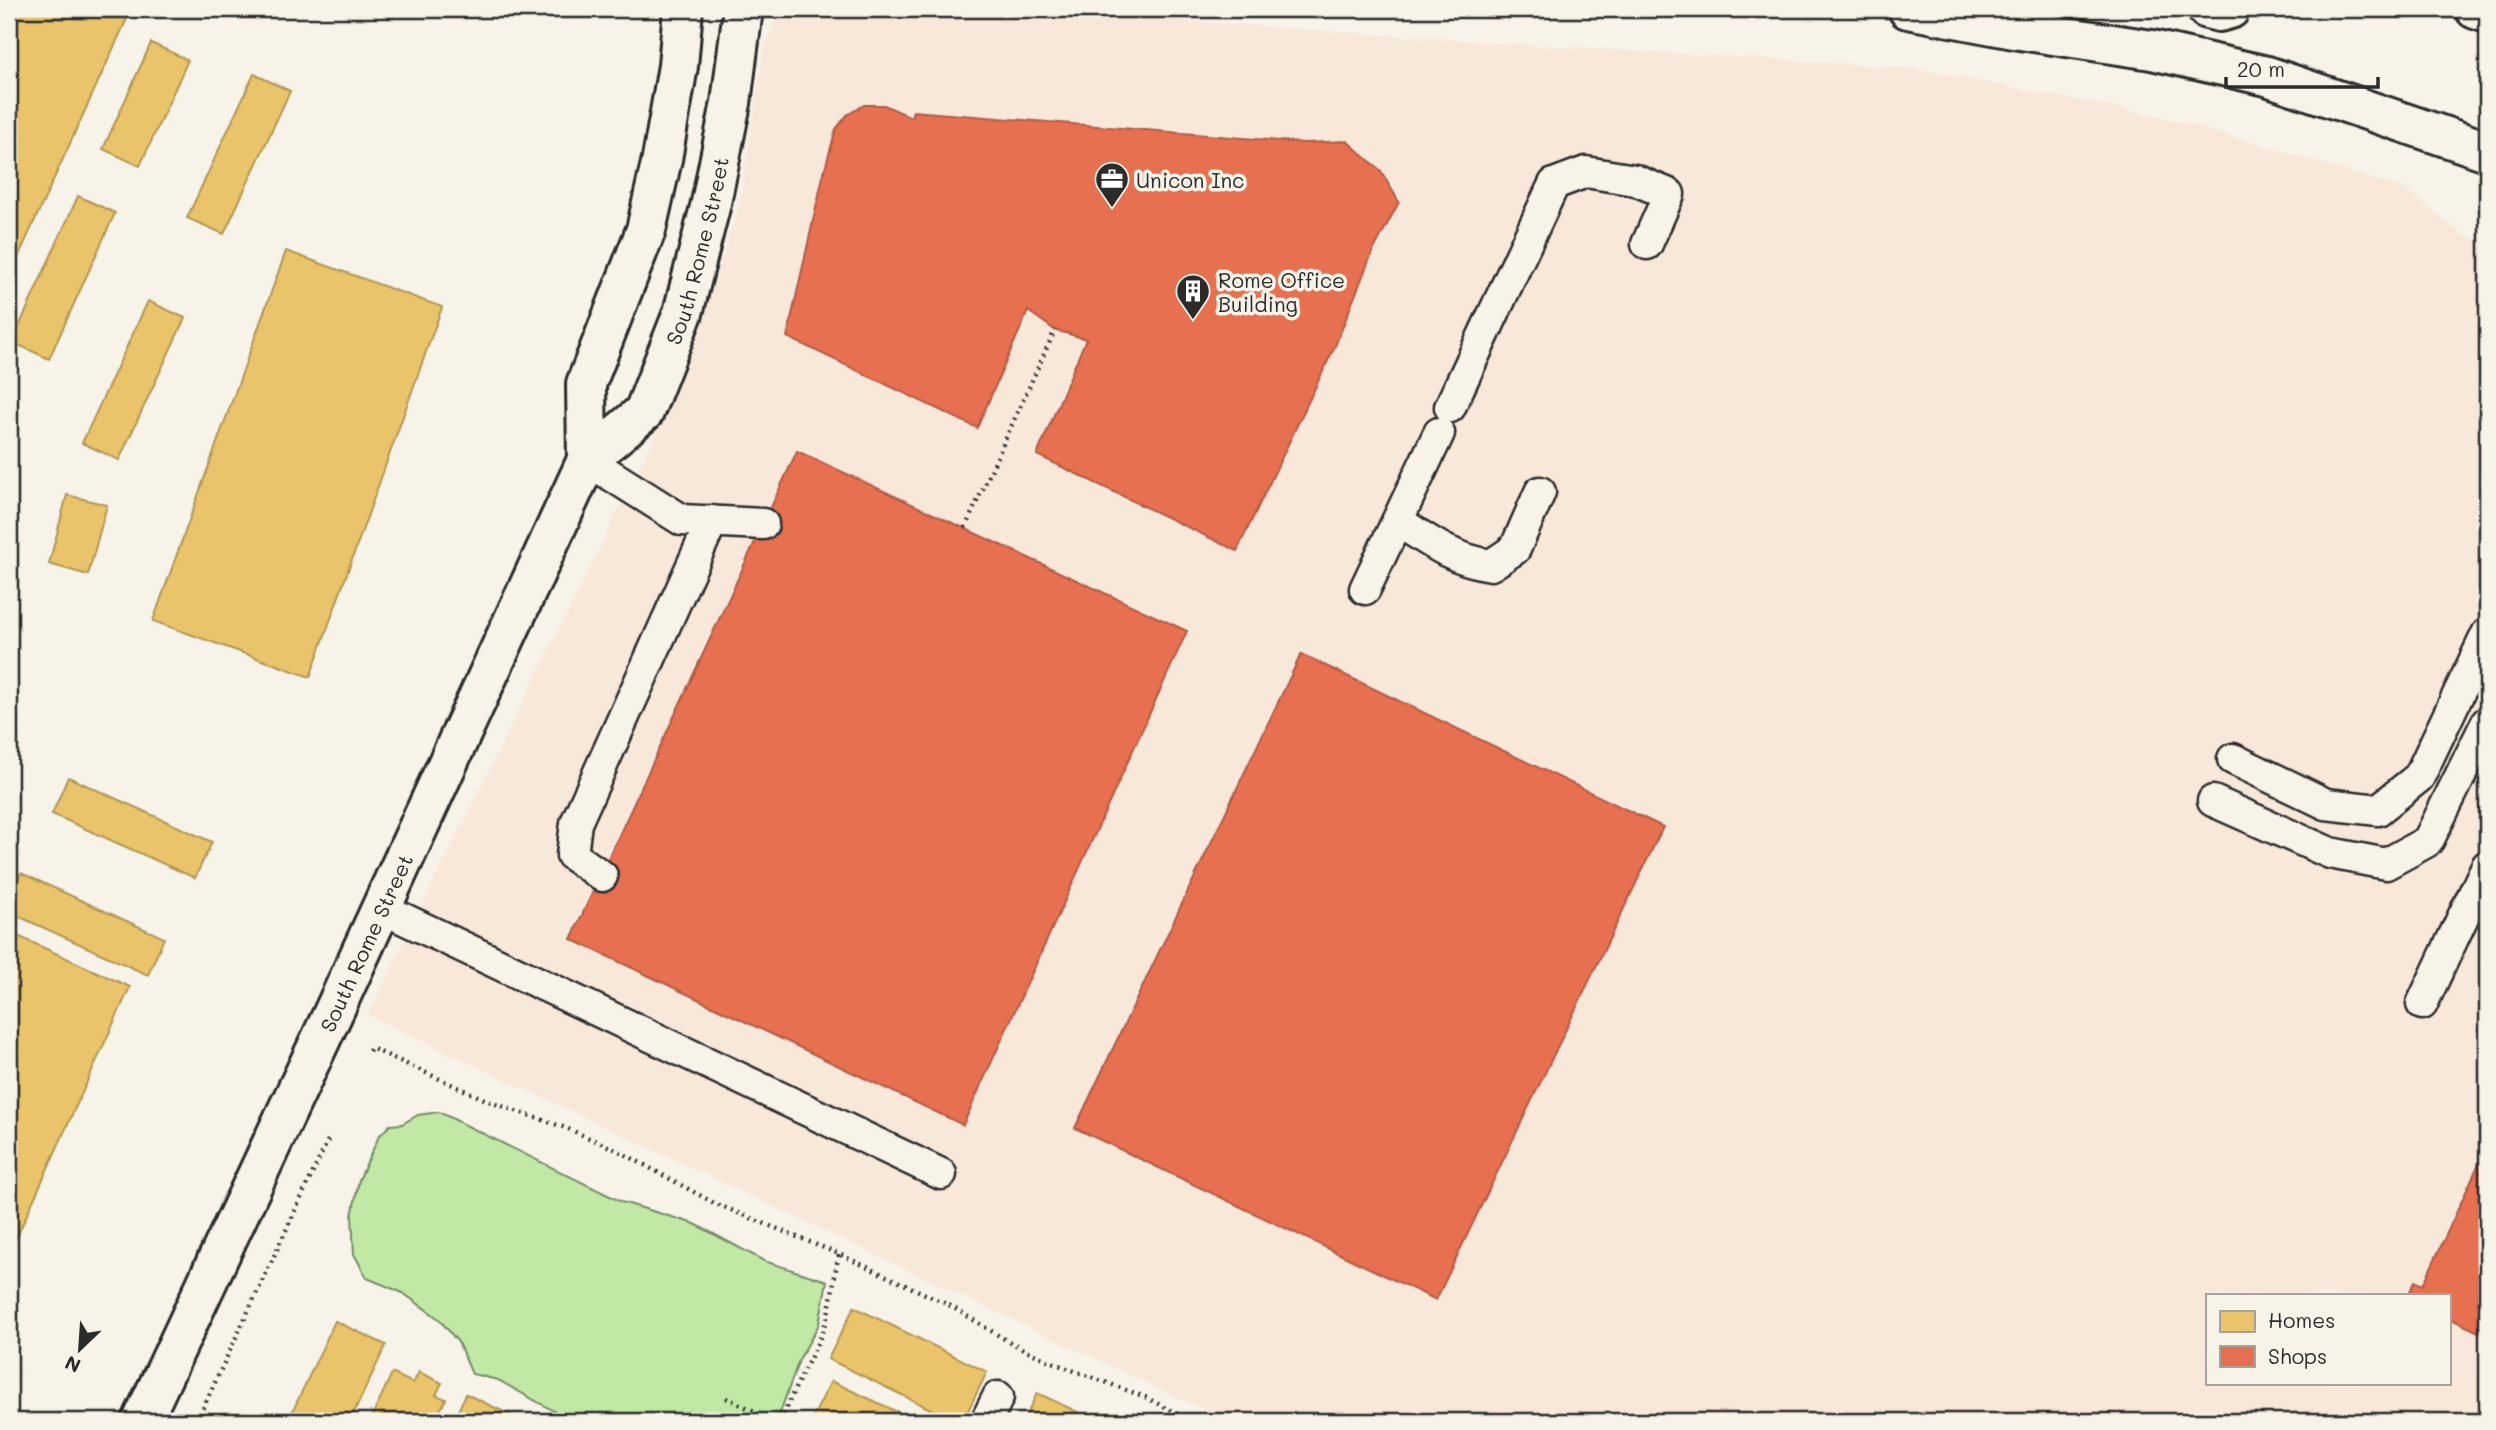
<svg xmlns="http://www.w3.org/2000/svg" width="2496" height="1430" font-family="Mali,sans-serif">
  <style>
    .built { fill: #f7e8da; fill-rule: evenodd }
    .green { fill: #c1e9a5; stroke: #768a68; stroke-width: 2 }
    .homes { fill: #e9c46a; stroke: #b09657; stroke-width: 2 }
    .shops { fill: #e76f51; stroke: #af5b46; stroke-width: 2 }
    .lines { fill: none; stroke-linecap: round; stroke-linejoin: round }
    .service-casing { stroke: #2b2b2b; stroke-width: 35 }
    .minor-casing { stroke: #2b2b2b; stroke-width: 44 }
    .secondary-casing { stroke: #2b2b2b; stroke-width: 44 }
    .path { stroke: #2b2b2b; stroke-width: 4.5; stroke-dasharray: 2 5; stroke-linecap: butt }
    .service { stroke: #f7f3e8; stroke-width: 30 }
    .minor { stroke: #f7f3e8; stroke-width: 38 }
    .secondary { stroke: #f7f3e8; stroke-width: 38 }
    .labels { text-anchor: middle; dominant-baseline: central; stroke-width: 7; stroke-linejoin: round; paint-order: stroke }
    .poi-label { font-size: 21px; fill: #2b2b2b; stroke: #f7f3e8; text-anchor: start }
    .street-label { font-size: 21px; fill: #2b2b2b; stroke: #f7f3e8 }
  </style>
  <rect width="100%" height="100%" fill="#f7f3e8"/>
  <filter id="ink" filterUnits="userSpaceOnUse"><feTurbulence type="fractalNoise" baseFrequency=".0143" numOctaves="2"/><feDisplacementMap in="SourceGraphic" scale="14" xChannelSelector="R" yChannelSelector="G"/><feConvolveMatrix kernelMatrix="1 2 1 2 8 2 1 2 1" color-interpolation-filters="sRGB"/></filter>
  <g filter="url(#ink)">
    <path class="built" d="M 793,9 L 1014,9 L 1530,45 L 1912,68 L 2123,109 L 2178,121 L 2282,151 L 2405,189 L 2462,234 L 2487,244 L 2487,1421 L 1227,1421 L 368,1015 L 672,402 L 702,320 L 739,206 L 764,49 L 777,20 ZM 2207,1295 L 2449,1295 L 2449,1383 L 2207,1383 Z"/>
    <polygon class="green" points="439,1112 622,1202 695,1224 764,1261 827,1281 819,1324 799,1360 777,1421 589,1421 563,1416 498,1380 472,1374 458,1342 439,1319 403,1293 367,1278 354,1254 352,1216 359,1180 379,1136 390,1125 402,1124 418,1115"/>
    <g class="homes">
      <polygon points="9,9 123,9 130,12 9,277"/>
      <polygon points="151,43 188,60 140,166 103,149"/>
      <polygon points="254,74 290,91 224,234 187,218"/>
      <polygon points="78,196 115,213 49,359 12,342"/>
      <polygon points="286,251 442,307 310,677 153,621"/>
      <polygon points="148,301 185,318 119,460 82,443"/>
      <polygon points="67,495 107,505 88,575 49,564"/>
      <polygon points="68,777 212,842 195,878 52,814"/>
      <polygon points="21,873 164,938 148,975 9,912 9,900"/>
      <polygon points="9,932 130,987 9,1254"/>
      <polygon points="854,1307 987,1372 963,1421 955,1421 828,1359"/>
      <polygon points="335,1321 386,1345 350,1421 288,1421"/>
      <polygon points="419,1372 442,1383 436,1395 446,1399 435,1421 370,1421 392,1373 413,1383"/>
      <polygon points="831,1381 917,1421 811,1421"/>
      <polygon points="1037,1393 1097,1421 1024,1421"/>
      <polygon points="466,1394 517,1418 515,1421 453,1421"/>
    </g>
    <g class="shops">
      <polygon points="864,105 884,105 911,117 913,111 1304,143 1347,141 1381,171 1399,202 1372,253 1335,346 1237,551 1037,455 1086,339 1055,330 1028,311 977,428 787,337 824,172 836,129 847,115"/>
      <polygon points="797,451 1187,631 963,1125 571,939"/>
      <polygon points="1301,654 1663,827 1436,1300 1075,1128"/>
      <polygon points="2487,1146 2487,1336 2449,1318 2449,1295 2408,1295 2415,1281 2423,1285"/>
    </g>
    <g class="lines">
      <g class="service-casing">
        <g id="service">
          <polyline points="1450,407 1554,184 1586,172 1635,180 1669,194 1647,244"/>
          <polyline points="587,460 682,520 763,524"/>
          <path d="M 1398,521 C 1430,542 1452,559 1491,565 L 1515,549 L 1540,492"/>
          <polyline points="1365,589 1439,433"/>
          <polyline points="2233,759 2326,804 2378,810 2419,777 2487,634"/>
          <polyline points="2213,801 2330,853 2386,864 2428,841 2487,722"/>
          <polyline points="602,876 572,855 576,823 712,521"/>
          <polyline points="381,908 941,1174"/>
          <polyline points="2422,1004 2487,866"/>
          <polyline points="986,1421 998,1397"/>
        </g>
      </g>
      <g class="minor-casing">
        <g id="minor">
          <path id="s1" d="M 587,460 L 644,412 L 683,313 L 711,203 L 731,103 L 743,9"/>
          <path id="s2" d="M 142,1421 L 334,1011 L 587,460 L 586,384 L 646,230 L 662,159 L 678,66 L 683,9"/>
        </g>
      </g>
      <g class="secondary-casing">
        <g id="secondary">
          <polyline points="1908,9 2014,29 2152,50 2267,76 2487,151"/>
          <polyline points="2207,9 2219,12 2230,9"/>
          <polyline points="2475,9 2487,13"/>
        </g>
      </g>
      <g class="path">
        <polyline points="965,528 1055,330"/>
        <polyline points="369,1051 371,1048 493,1103 566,1128 617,1150 714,1203 839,1254 949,1305 1001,1337 1027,1351 1059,1365 1145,1397 1191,1421"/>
        <polyline points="726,1398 777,1421"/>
        <polyline points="197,1421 329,1138"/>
        <path d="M 781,1421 C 792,1391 809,1363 822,1333 C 832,1307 833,1280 839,1254"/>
      </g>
      <use href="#service" class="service"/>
      <use href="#minor" class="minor"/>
      <use href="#secondary" class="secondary"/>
    </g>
  </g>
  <defs>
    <g id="office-pin" transform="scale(1.75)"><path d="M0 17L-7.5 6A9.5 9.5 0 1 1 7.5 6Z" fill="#2b2b2b" stroke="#f7f3e8"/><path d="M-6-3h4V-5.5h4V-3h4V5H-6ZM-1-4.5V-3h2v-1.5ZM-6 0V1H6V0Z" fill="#fff"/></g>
    <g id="building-pin" transform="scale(1.75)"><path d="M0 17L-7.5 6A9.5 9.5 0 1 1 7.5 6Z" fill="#2b2b2b" stroke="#f7f3e8"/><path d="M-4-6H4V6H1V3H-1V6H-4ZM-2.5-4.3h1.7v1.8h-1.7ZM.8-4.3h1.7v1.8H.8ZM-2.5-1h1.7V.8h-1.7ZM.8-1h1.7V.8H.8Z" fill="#fff"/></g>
  </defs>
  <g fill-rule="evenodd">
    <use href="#office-pin" x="1112" y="179"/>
    <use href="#building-pin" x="1193" y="291"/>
  </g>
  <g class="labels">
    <g class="poi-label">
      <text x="1136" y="179">Unicon Inc</text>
      <text x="1218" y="279">Rome Office<tspan x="1218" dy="24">Building</tspan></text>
    </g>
    <g class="street-label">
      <text stroke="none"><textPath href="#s1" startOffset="245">South Rome Street</textPath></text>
      <text stroke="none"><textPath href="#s2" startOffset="528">South Rome Street</textPath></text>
    </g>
  </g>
  <rect width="2496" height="1430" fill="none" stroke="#f7f3e8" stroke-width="35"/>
  <rect x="18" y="18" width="2461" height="1395" fill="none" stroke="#2b2b2b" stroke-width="2.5" filter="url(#ink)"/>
  <rect x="2206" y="1294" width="245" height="91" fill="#f7f3e8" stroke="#a5a39c" stroke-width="2"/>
  <rect x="2220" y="1311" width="35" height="21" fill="#e9c46a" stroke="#a5a39c" stroke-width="2"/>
  <text x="2268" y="1328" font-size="21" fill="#2b2b2b">Homes</text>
  <rect x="2220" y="1346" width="35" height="21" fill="#e76f51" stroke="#a5a39c" stroke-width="2"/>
  <text x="2268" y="1364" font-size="21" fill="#2b2b2b">Shops</text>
  <g transform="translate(80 1349) rotate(205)" stroke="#f7f3e8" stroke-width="5" paint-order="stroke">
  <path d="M0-5L12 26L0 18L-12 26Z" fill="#2b2b2b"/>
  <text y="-10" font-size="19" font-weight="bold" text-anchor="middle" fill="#2b2b2b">N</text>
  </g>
  <path d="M2226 77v10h152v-10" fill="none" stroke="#2b2b2b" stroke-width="3.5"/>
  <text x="2237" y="77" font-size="21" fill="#2b2b2b" stroke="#f7f3e8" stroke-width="5" paint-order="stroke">20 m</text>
</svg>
